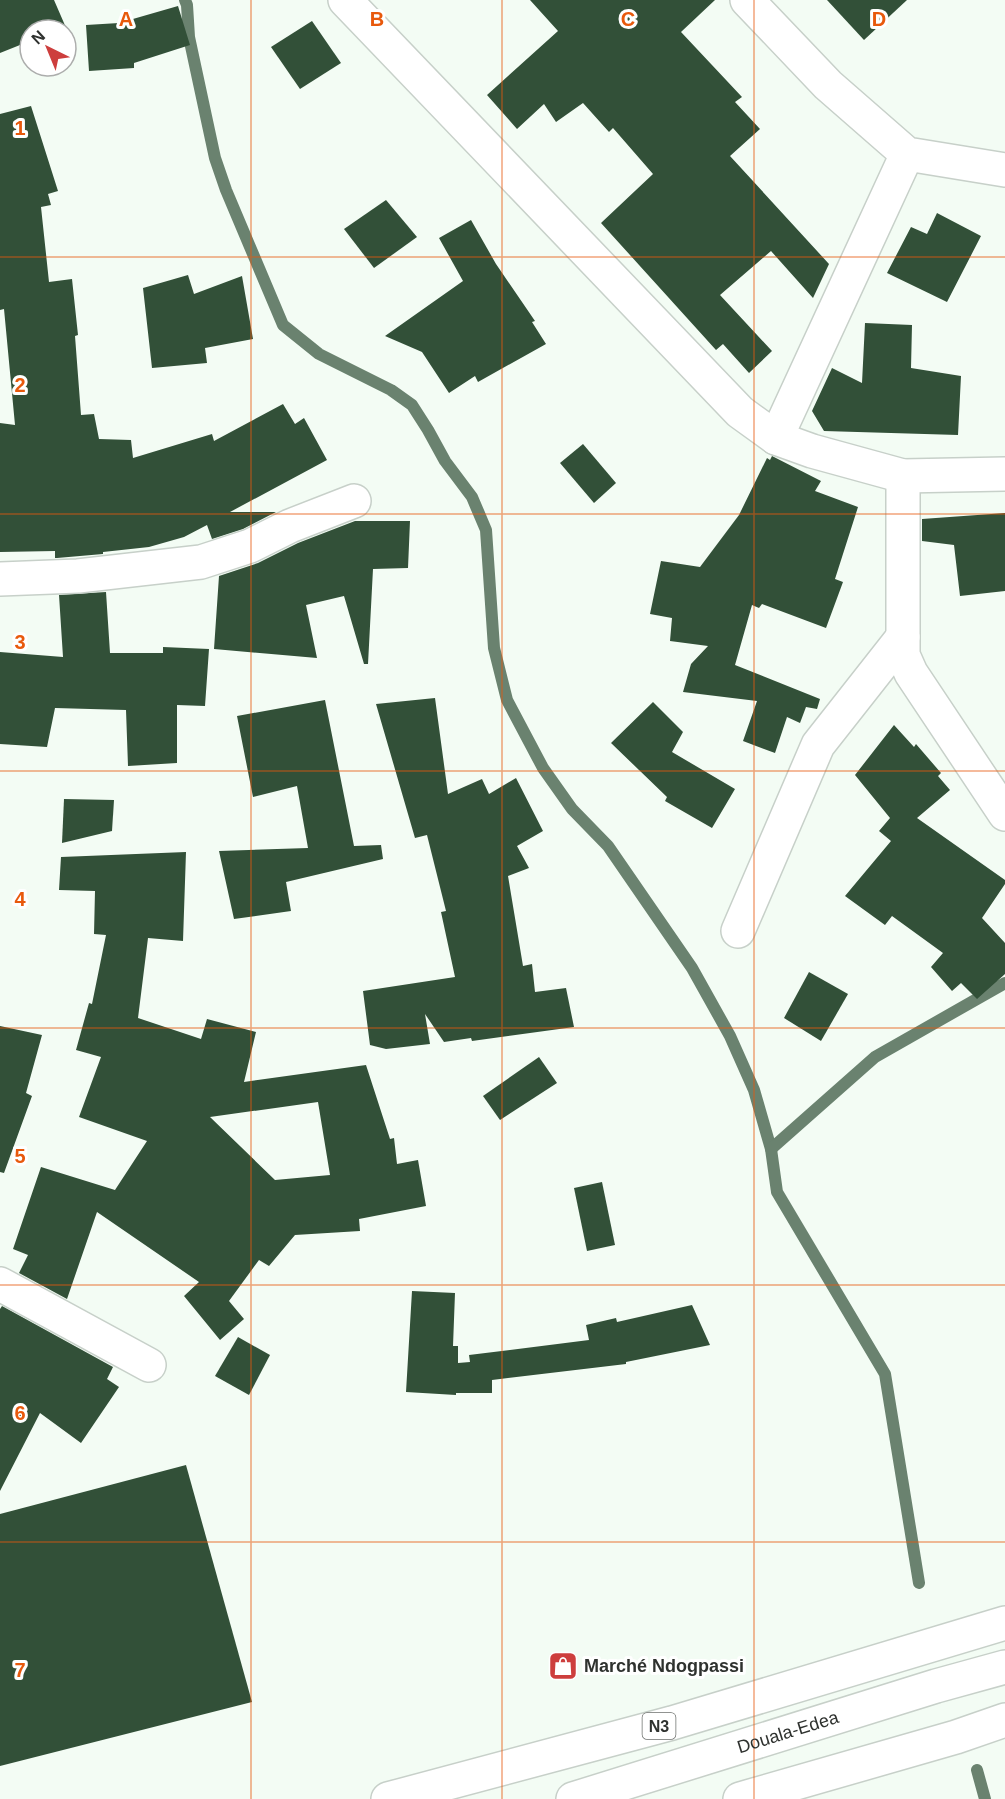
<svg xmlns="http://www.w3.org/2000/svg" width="1005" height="1799" font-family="Arial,sans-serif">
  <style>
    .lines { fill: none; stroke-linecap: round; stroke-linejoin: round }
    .stream { stroke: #6a826f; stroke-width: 12 }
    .building { fill: #325038; fill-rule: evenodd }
    .minor-casing { stroke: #c7d0c9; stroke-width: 36 }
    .major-casing { stroke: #c7d0c9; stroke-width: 36 }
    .highway-casing { stroke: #c7d0c9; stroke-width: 36 }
    .minor { stroke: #fff; stroke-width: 33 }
    .major { stroke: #fff; stroke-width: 33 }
    .highway { stroke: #fff; stroke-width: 33 }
    .grid { fill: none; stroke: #e8590c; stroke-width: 1.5; stroke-opacity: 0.55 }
    .labels { text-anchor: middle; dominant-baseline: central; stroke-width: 6; stroke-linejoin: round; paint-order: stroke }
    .shield { fill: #fff; stroke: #6d706d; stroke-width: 1.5 }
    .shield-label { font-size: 16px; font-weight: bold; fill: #2f322f }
    .poi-label { font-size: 18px; font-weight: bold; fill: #2f322f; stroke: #fff; text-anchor: start }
    .street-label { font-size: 18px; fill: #2f322f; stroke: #fff }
    .grid-label { font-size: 20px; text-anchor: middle; font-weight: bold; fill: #e8590c; stroke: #fff; stroke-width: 6; stroke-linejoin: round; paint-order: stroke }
  </style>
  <rect width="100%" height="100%" fill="#f3fcf4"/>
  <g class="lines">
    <g class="stream">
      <polyline points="185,0 187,5 189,37 215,158 226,190 283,325 319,354 391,390 412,405 428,430 445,461 472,497 486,530 494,648 507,700 543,768 572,809 608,846 692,968 730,1036 754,1090 771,1149 777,1192 885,1374 919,1583"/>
      <polyline points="771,1149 875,1057 1005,983"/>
      <polyline points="977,1770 985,1799"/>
    </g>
  </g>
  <g class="building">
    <polygon points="0,0 54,0 67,30 30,30 30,41 0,53"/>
    <polygon points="530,0 715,0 681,32 742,97 735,102 760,129 730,156 829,264 813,298 771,251 720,295 772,351 749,373 723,344 716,350 601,223 653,174 613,128 609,132 583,103 556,122 544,104 517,129 487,95 558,31"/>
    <polygon points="827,0 907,0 864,40"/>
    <polygon points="178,6 190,45 134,63 134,68 89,71 86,25 119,23"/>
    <polygon points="312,21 341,63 300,89 271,47"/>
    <polygon points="31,106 58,191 48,194 51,205 41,207 49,282 72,279 78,335 75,336 81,415 94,414 99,439 131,440 133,458 212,434 214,441 283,404 295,424 304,418 327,460 230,512 276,512 243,529 212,539 207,525 184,537 149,547 103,552 103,554 57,558 55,558 55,551 0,552 0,423 15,425 4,309 0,310 0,114"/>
    <polygon points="386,200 417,237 374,268 344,229"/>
    <polygon points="937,213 981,236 947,302 887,273 911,227 927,234"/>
    <polygon points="471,220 496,264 535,321 532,322 546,344 478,382 475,376 449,393 422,352 385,336 463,281 439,238"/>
    <polygon points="188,275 194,294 242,276 253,339 205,348 207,363 152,368 143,288"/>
    <polygon points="865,323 912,325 911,368 961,376 958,435 824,431 812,411 832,368 862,383"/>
    <polygon points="583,444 616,483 594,503 560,463"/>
    <polygon points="772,456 821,481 815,491 858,507 835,579 843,582 826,628 762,604 759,608 752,605 735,665 820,699 817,709 806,707 800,723 787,717 775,753 743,741 757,701 683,692 691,664 708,646 670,641 672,618 650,614 661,561 700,567 739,515 767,458 770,460"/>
    <polygon points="1005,513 1005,591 960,596 954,545 922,541 922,519"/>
    <polygon points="355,521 410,521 408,568 373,569 368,664 364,664 344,596 306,605 317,658 214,649 219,576 258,563 298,543"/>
    <polygon points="106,592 110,653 163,653 163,647 209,649 205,706 177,705 177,763 128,766 126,710 55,708 47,747 0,744 0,652 63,657 59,595"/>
    <polygon points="435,698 448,794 482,779 489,794 516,778 543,831 517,846 529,868 508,876 523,966 532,964 535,992 566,988 574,1027 472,1041 471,1038 444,1042 425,1014 430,1044 386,1049 370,1045 363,991 455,977 441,912 446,911 427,835 415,838 376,704"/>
    <polygon points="325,700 354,846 381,845 383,859 286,882 291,911 234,919 219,851 308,848 297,786 253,797 237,716"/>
    <polygon points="653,702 683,732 672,752 735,789 712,828 665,801 667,797 611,743"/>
    <polygon points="894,725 914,747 916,744 941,773 938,776 950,790 917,818 1005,880 1005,884 982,918 1005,943 1005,974 977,999 961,983 952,991 931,967 943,953 892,916 885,925 845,896 891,841 879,831 890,818 855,775"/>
    <polygon points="64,799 114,800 112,831 62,843"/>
    <path d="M 186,852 L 183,941 L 148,938 L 138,1018 L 201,1039 L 207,1019 L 256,1032 L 244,1082 L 366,1065 L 390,1139 L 394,1138 L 397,1164 L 418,1160 L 426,1206 L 359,1219 L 360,1231 L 295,1235 L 269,1266 L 259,1260 L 229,1301 L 244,1319 L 220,1340 L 184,1296 L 199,1282 L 97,1212 L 67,1299 L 19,1273 L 28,1255 L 13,1249 L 41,1167 L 115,1190 L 147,1141 L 79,1117 L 101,1057 L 76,1050 L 89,1003 L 92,1004 L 106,935 L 94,934 L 95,891 L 59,890 L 61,857 ZM 318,1102 L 330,1175 L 275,1180 L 210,1117 Z"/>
    <polygon points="809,972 848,994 821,1041 784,1018"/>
    <polygon points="0,1026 42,1035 26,1093 32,1096 4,1173 0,1172"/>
    <polygon points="539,1057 557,1083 500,1120 483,1096"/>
    <polygon points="602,1182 615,1245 587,1251 574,1188"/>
    <polygon points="412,1291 455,1293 453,1346 458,1346 458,1363 470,1362 469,1355 589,1340 586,1325 616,1318 617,1322 692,1305 710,1345 626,1362 626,1364 492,1380 492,1393 456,1393 456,1395 406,1392"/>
    <polygon points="2,1306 113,1367 107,1379 119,1387 81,1443 40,1413 0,1491 0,1309"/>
    <polygon points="238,1337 270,1355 249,1395 215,1376"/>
    <polygon points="186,1465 252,1702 0,1766 0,1514"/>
  </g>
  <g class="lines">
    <g class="minor-casing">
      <g id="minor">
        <polyline points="345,0 740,412 776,438 812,451 903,476 1005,474"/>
        <polyline points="747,0 828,85 907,154 1005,170"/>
        <polyline points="776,438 907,154"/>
        <polyline points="903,476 903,655 911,673 1005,814"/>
        <polyline points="0,579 78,576 201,562 250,546 290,526 354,501"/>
        <polyline points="738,931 818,745 903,637"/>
        <polyline points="0,1284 149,1365"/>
      </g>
    </g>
    <g class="major-casing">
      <g id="major">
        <polyline points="388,1799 672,1723 1005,1623"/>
        <polyline points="740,1799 956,1737 1005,1720"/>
      </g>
    </g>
    <g class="highway-casing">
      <g id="highway">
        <path id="s1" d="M 573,1799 L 936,1686 L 1005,1667"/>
      </g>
    </g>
    <use href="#minor" class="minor"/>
    <use href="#major" class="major"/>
    <use href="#highway" class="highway"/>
  </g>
  <path class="grid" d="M 251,0 L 251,1799M 502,0 L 502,1799M 754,0 L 754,1799M 0,257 L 1005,257M 0,514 L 1005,514M 0,771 L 1005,771M 0,1028 L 1005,1028M 0,1285 L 1005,1285M 0,1542 L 1005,1542"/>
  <defs>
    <g id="shop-square" transform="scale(1.5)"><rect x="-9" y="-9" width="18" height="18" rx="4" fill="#cd3e3d" stroke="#fff"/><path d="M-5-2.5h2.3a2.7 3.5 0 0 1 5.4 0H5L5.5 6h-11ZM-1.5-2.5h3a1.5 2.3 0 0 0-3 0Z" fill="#fff"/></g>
  </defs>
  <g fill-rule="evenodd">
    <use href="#shop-square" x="563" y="1666"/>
  </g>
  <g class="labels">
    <rect class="shield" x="642.5" y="1713" width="33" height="26" rx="4.5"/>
    <g class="shield-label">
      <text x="659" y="1726">N3</text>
    </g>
    <g class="poi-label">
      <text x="584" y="1666">Marché Ndogpassi</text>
    </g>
    <g class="street-label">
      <text stroke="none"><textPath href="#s1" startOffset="225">Douala-Edea</textPath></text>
    </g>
  </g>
  <g class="grid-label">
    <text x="126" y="26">A</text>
    <text x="377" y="26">B</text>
    <text x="628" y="26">C</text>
    <text x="879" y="26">D</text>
    <text x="20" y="135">1</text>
    <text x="20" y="392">2</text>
    <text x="20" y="649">3</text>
    <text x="20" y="906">4</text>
    <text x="20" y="1163">5</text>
    <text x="20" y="1420">6</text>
    <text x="20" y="1677">7</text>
  </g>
  <g transform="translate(48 48) rotate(317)"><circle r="28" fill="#ffffff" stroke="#acadac" stroke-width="1.5"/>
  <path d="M0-4.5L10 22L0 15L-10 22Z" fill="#cd3e3d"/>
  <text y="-9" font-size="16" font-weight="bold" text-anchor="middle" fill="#2f322f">N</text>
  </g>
</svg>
